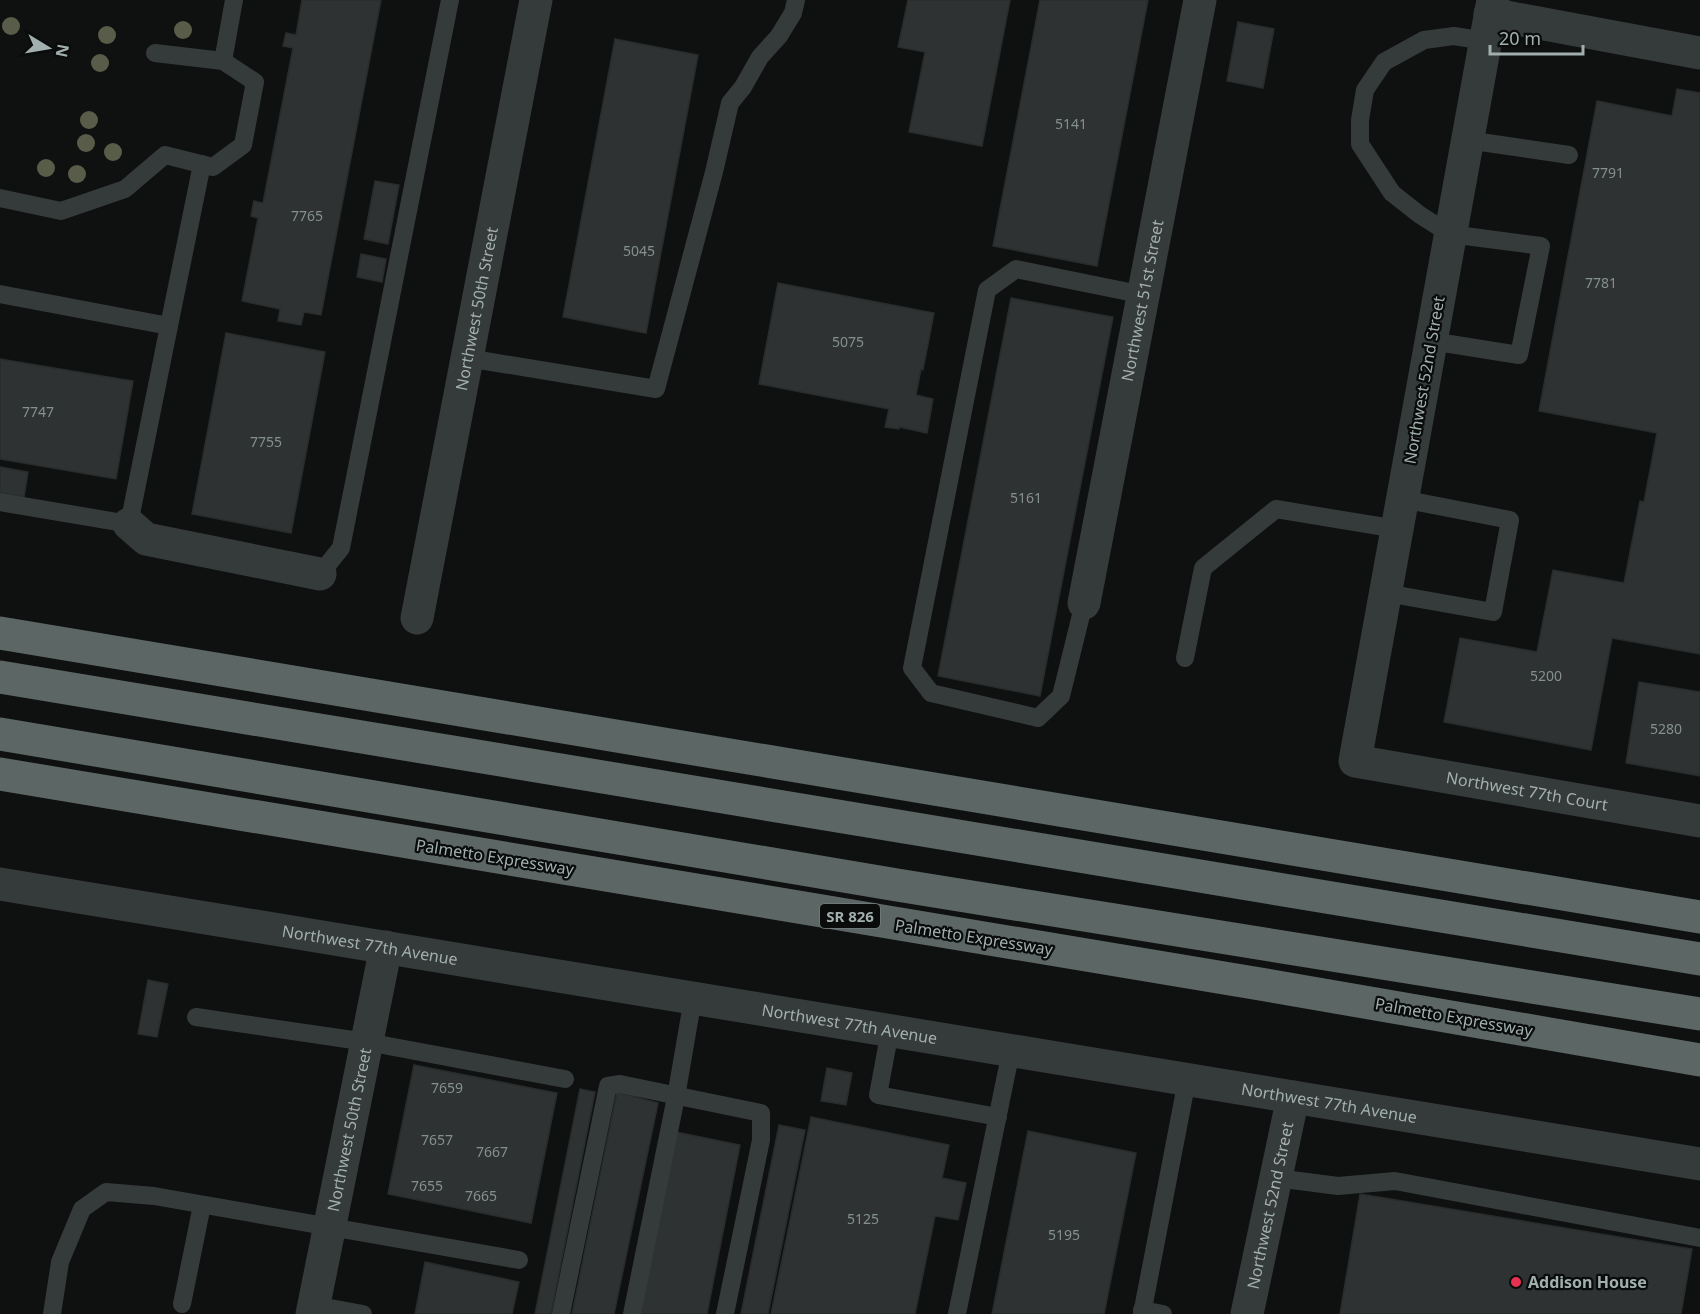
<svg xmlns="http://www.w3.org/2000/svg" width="1700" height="1314" font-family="'Noto Sans',sans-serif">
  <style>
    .building { fill: #2f3232; stroke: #292c2c; stroke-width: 1.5 }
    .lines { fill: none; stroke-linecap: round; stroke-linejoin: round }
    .service { stroke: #353a3a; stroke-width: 18 }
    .minor { stroke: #353a3a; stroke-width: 33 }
    .motorway { stroke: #5c6665; stroke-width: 33 }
    .tree { fill: #585c49 }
    .poi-dot { fill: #e63152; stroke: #0a0b0b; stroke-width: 2 }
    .labels { text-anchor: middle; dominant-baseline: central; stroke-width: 4.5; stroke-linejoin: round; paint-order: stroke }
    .number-label { font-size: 14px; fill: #84908f }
    .shield { fill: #0a0b0b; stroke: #747e7d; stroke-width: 1.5 }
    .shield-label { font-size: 15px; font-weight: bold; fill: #a1b0ae }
    .street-label { font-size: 16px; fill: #a1b0ae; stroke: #0a0b0b }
    .poi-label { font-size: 16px; font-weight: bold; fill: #a1b0ae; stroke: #0a0b0b; text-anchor: start }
  </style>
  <rect width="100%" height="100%" fill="#0f1010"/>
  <g class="building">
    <polygon points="302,0 381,0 321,315 304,312 301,325 278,321 280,309 242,301 258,218 251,216 254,201 263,203 293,48 283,46 286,33 296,35"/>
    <polygon points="908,0 1010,0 982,146 909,132 925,52 898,47"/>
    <polygon points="1040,0 1148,0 1097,266 993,246"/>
    <polygon points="1238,22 1274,29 1263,88 1227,81"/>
    <polygon points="615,39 698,55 646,333 563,317"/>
    <polygon points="1677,89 1700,93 1700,654 1612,638 1591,750 1444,722 1460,638 1537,652 1553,570 1624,583 1640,501 1644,502 1657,433 1539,411 1597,101 1672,116"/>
    <polygon points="375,181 399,185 388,244 364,239"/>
    <polygon points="361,254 386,259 382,282 357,277"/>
    <polygon points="778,283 934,313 923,370 921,369 916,395 933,399 927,433 899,427 899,429 885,427 889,409 759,384"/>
    <polygon points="1011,298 1113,317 1040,696 938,676"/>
    <polygon points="226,333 325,352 291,533 192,514"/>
    <polygon points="0,359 133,381 116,479 0,459"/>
    <polygon points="0,467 28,472 24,497 0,493"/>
    <polygon points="1639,682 1700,692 1700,776 1626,763"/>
    <polygon points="148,980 168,984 157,1037 138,1034"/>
    <polygon points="414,1065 557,1093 531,1223 388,1194"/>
    <polygon points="827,1068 852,1073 846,1105 821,1101"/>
    <polygon points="580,1089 595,1092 551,1314 535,1314"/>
    <polygon points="617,1092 658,1103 614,1314 572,1314"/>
    <polygon points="811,1117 949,1145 942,1178 966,1183 958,1220 935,1216 915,1314 771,1314"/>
    <polygon points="779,1125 805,1130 768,1314 741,1314"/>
    <polygon points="1028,1131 1136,1153 1104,1314 992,1314"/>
    <polygon points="676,1132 740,1145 707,1314 640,1314"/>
    <polygon points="1360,1194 1692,1249 1681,1314 1340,1314"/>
    <polygon points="425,1262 519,1282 512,1314 415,1314"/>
  </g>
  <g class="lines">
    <g class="service">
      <polyline points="155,53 223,61"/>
      <polyline points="1467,140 1569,155"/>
      <polyline points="0,198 61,211 125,189 165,155 213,167 243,145 255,82 223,61 234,0"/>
      <polyline points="0,294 169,326 202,164"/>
      <polyline points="1431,341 1519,355 1541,246 1450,234 1420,215 1392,193 1360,144 1360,120 1365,90 1384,62 1424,40 1454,36 1485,41"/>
      <polyline points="467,358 656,389 714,172 730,103 743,87 760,57 779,36 793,13 796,0"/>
      <polyline points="0,502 129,524 169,326"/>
      <polyline points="320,574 341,548 450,0"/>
      <polyline points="1386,593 1493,612 1510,520 1402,499"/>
      <polyline points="1084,603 1061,696 1038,718 931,693 912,668 987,290 1016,269 1144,295"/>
      <polyline points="1185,658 1203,568 1276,509 1397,529"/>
      <polyline points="196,1017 367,1042 565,1079"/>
      <polyline points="890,1031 878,1095 998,1117"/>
      <polyline points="1276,1178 1338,1186 1395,1181 1700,1238"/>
      <polyline points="182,1304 202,1205"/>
      <polyline points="314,1305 363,1314"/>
      <polyline points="1142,1310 1163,1314"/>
      <polyline points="52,1314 60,1262 82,1209 106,1192 154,1196 519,1260"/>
      <polyline points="561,1314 608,1086 620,1084 761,1113 761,1140 725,1314"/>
      <polyline points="632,1314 676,1097 693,998"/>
      <polyline points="957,1314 1011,1051"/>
      <polyline points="1142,1314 1187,1080"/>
    </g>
    <g class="minor">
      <path id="s1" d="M 1493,0 L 1355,761 L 1700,821"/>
      <polyline points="1490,14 1700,53"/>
      <polyline points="129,524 146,539 320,574"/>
      <path id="s2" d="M 1084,603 L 1200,0"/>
      <path id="s3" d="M 417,618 L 536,0"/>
      <path id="s4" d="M 0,884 L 1700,1164"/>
      <path id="s5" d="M 312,1314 L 386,947"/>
      <path id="s6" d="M 1247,1314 L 1293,1097"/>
    </g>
    <g class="motorway">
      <polyline points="0,633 1700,917"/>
      <polyline points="0,677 1700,959"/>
      <polyline points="0,734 897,885 1700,1014"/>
      <polyline points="0,774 1254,983 1700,1060"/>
    </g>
  </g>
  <g class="tree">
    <circle cx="11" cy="26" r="9"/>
    <circle cx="183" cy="30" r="9"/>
    <circle cx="107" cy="35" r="9"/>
    <circle cx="100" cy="63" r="9"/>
    <circle cx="89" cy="120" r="9"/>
    <circle cx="86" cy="143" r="9"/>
    <circle cx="113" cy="152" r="9"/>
    <circle cx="46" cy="168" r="9"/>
    <circle cx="77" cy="174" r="9"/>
  </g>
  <circle class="poi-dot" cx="1516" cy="1282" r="6"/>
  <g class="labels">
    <g class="number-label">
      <text x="1071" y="123">5141</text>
      <text x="1608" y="172">7791</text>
      <text x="307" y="215">7765</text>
      <text x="639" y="250">5045</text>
      <text x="1601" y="282">7781</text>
      <text x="848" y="341">5075</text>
      <text x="38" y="411">7747</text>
      <text x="266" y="441">7755</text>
      <text x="1026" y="497">5161</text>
      <text x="1546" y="675">5200</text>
      <text x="1666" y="728">5280</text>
      <text x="447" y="1087">7659</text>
      <text x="437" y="1139">7657</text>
      <text x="492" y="1151">7667</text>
      <text x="427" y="1185">7655</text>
      <text x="481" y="1195">7665</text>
      <text x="863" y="1218">5125</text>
      <text x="1064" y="1234">5195</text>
    </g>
    <rect class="shield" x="820" y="904" width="60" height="24" rx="4.5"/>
    <g class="shield-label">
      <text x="850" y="916">SR 826</text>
    </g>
    <g class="street-label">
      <text stroke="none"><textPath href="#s2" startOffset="308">Northwest 51st Street</textPath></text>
      <text stroke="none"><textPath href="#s3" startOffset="315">Northwest 50th Street</textPath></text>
      <text transform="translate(1424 380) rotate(-80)">Northwest 52nd Street</text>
      <text stroke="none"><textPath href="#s1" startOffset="948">Northwest 77th Court</textPath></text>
      <text transform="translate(495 857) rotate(9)">Palmetto Expressway</text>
      <text transform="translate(974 937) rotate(9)">Palmetto Expressway</text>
      <text stroke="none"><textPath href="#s4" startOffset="375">Northwest 77th Avenue</textPath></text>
      <text transform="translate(1454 1017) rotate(10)">Palmetto Expressway</text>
      <text stroke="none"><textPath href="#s4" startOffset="861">Northwest 77th Avenue</textPath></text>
      <text stroke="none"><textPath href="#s4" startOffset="1347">Northwest 77th Avenue</textPath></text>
      <text stroke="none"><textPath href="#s5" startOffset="188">Northwest 50th Street</textPath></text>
      <text stroke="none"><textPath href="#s6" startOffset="111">Northwest 52nd Street</textPath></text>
    </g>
    <g class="poi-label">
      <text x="1528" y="1282">Addison House</text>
    </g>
  </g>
  <g transform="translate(48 48) rotate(101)" stroke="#0a0b0b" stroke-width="4.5" paint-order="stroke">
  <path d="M0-4.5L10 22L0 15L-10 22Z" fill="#a1b0ae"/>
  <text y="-9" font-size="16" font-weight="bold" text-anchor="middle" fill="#a1b0ae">N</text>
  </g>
  <path d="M1490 45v9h93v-9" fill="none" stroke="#a1b0ae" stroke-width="3"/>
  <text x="1499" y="45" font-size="18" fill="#a1b0ae" stroke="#0a0b0b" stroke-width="4.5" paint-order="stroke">20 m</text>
</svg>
